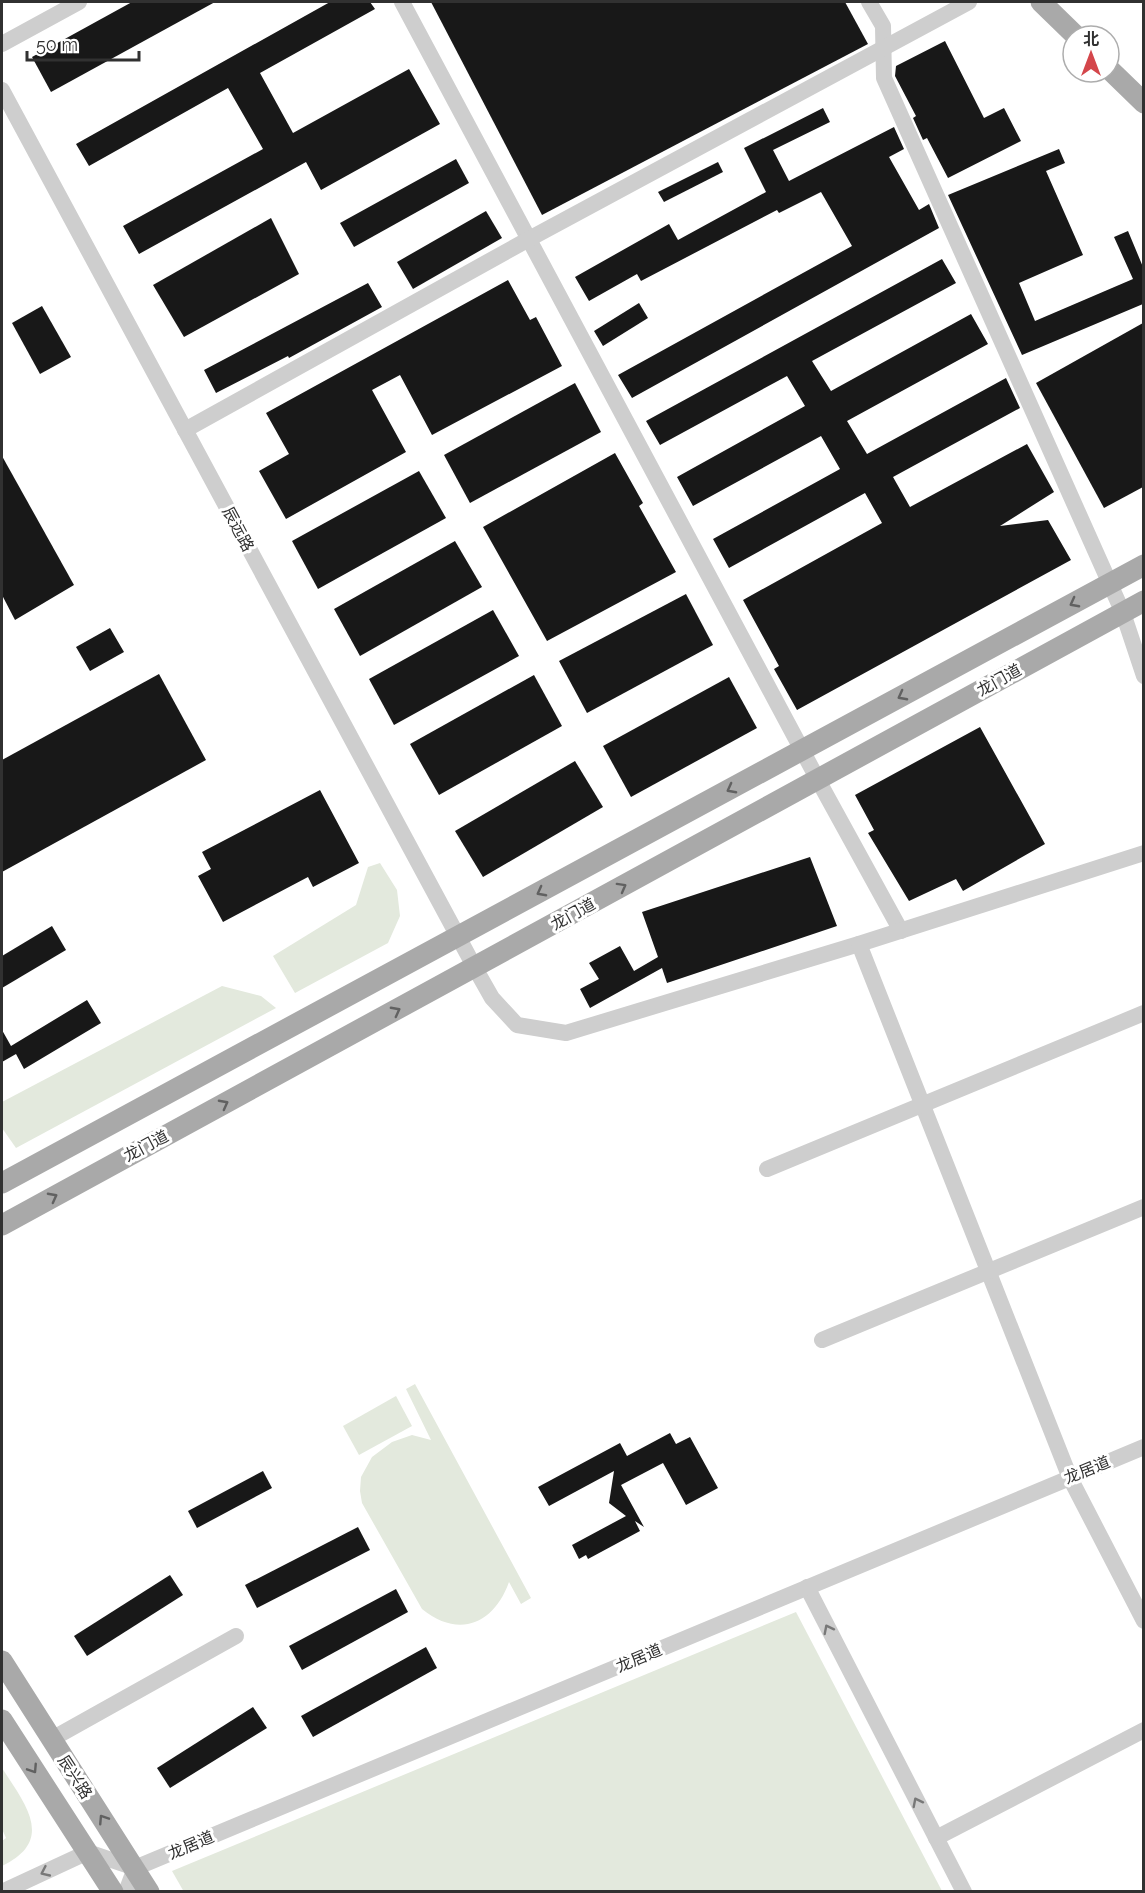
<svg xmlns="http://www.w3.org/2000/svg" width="1145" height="1893" font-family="Raleway,'Noto Sans SC',sans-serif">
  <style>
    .green { fill: #e3e9dd }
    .building { fill: #181818 }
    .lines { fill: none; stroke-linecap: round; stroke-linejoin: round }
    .minor { stroke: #cecece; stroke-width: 16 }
    .major { stroke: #a9a9a9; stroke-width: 21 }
    .oneway { stroke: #616161 }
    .oneway2 { stroke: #787878 }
    .labels { text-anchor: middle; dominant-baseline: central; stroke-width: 6; stroke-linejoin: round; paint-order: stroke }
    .street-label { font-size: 16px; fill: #313131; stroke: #fff }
  </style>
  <rect width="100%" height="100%" fill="#fff"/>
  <g class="green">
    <polygon points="380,863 397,890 400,916 388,943 295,993 273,956 356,905 368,867"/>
    <polygon points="222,986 261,996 276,1008 16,1148 2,1128 2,1102"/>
    <path d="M 415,1384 L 531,1598 L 521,1604 L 509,1582 C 494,1624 459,1639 422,1609 L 362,1503 L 360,1491 L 361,1477 L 372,1457 L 392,1442 L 412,1435 L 431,1440 L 406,1389 Z"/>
    <polygon points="396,1396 412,1426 359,1455 343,1426"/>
    <polygon points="796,1612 942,1891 184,1892 172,1871"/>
    <path d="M 2,1768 C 25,1804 56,1840 2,1866 L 2,1841 L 6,1838 L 2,1829 Z"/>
  </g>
  <g class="building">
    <polygon points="132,2 215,2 51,92 32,57"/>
    <polygon points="330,2 370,2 375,9 260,73 293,133 409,69 440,124 321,190 306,162 139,254 123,226 263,149 228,88 89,166 76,144"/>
    <polygon points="431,2 845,2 868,44 542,215"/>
    <polygon points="945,41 984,118 1004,108 1021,141 948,178 927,138 923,140 913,118 916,116 895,76 896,66"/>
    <polygon points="823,108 830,122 773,150 789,181 894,127 904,149 889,157 919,210 929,204 939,228 632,398 618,375 852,246 821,192 779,213 777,210 641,281 637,274 589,301 575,277 669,224 678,240 766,192 744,148"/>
    <polygon points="1059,149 1065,163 1046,171 1083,255 1019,283 1035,321 1133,279 1114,237 1128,231 1143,267 1143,304 1022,355 948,195"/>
    <polygon points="456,159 469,183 354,247 340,223"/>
    <polygon points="718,162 723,172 664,202 658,192"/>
    <polygon points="486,211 502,238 413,289 397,262"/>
    <polygon points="271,218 299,274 184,337 153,285"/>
    <polygon points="942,259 956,283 812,361 831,391 971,314 988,344 847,421 867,454 1006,378 1020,408 893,477 910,507 1027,444 1054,492 1000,526 1048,520 1071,560 797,710 774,669 779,666 743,600 882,523 865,493 729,568 713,539 840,469 821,436 693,506 677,477 805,406 787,376 660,445 646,421"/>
    <polygon points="508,280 530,320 536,317 562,366 432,435 400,375 372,390 406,452 286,519 259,471 289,454 266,413"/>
    <polygon points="368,283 382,307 289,358 288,356 216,393 204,370"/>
    <polygon points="639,303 648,318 603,346 594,331"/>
    <polygon points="42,306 71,357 40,374 12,323"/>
    <polygon points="1143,323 1143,487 1104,508 1036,383"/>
    <polygon points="575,383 601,432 470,503 444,455"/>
    <polygon points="615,453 643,503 639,506 676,572 547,641 483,527"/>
    <polygon points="2,456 74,585 15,620 2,595"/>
    <polygon points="419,471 446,518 318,589 292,541"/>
    <polygon points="455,541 482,587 360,656 334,609"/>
    <polygon points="686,594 713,645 587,713 559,661"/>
    <polygon points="493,610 519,656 394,725 369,679"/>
    <polygon points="110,628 124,652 90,671 76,647"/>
    <polygon points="159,674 206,760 2,872 2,760"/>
    <polygon points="534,675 562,726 439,795 410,744"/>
    <polygon points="729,677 757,728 631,797 603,746"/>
    <polygon points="980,727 1045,844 963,891 956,879 909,901 868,833 874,830 855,795"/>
    <polygon points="575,761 603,807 483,877 455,831"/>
    <polygon points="320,790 359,863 313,887 308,877 223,922 198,876 211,869 202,852"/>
    <polygon points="810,857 837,926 667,983 662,968 590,1008 580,989 599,979 589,963 620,946 634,971 658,957 642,912"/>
    <polygon points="52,926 66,950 2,988 2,956"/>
    <polygon points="87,1000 101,1023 24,1069 16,1054 2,1062 2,1030 11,1046"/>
    <polygon points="670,1433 676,1444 690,1437 718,1488 686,1505 663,1463 621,1485 644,1527 635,1521 640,1531 588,1559 586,1555 579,1559 572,1545 626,1516 609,1503 614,1471 549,1506 538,1487 620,1443 627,1456"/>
    <polygon points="263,1471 272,1488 197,1528 188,1511"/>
    <polygon points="358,1527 370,1550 257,1608 245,1585"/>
    <polygon points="170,1575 183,1595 87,1656 74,1636"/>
    <polygon points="396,1589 408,1612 302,1670 289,1646"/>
    <polygon points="426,1647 437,1668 313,1737 301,1716"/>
    <polygon points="253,1707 267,1728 170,1788 157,1768"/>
  </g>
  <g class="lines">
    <g class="minor">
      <polyline points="402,2 818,780 901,931"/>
      <polyline points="869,2 883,26 884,78 1123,613 1144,676"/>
      <polyline points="2,44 79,2"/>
      <polyline points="2,90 475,968 492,998 517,1025 566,1033 859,944 1144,853"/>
      <polyline points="185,430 529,239 969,2"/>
      <polyline points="859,944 1070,1478 1144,1621"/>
      <polyline points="767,1169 1144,1013"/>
      <polyline points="822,1340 1144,1207"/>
      <polyline points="807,1587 964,1892"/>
      <polyline points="50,1740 236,1636"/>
      <polyline points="936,1838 1144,1730"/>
      <polyline points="2,1892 88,1852 135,1868 1144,1447"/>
      <polyline points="126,1892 135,1868"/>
    </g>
    <g class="major">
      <polyline points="1041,2 1076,36"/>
      <polyline points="1109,69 1144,103"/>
      <polyline points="2,1183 1144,565"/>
      <polyline points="2,1225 1144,601"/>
      <polyline points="2,1661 149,1892"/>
      <polyline points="2,1720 113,1892"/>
    </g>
  </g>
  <defs><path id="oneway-chevron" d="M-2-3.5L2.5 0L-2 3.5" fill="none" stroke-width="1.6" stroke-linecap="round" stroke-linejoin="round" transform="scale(1.5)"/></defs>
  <g class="oneway">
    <use href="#oneway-chevron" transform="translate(1074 603) rotate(152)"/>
    <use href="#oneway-chevron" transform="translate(902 696) rotate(152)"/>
    <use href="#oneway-chevron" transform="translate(731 789) rotate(152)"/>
    <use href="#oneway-chevron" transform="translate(622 887) rotate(-29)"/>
    <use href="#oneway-chevron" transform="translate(541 892) rotate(152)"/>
    <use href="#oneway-chevron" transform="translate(396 1011) rotate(-28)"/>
    <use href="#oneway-chevron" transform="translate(224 1104) rotate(-28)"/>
    <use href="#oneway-chevron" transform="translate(53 1197) rotate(-28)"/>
    <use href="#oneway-chevron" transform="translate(33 1769) rotate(57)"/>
    <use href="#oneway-chevron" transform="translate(103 1819) rotate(-123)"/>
  </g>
  <g class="oneway2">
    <use href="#oneway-chevron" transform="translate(828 1629) rotate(-117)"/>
    <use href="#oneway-chevron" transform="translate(917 1802) rotate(-117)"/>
    <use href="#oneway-chevron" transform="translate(45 1872) rotate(155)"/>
  </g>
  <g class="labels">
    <g class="street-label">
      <text transform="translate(238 529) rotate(62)">辰远路</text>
      <text transform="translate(999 680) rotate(-29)">龙门道</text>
      <text transform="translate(573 914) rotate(-29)">龙门道</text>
      <text transform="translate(146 1146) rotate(-28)">龙门道</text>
      <text transform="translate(1087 1470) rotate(-22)">龙居道</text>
      <text transform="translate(639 1658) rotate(-23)">龙居道</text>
      <text transform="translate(75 1777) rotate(57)">辰兴路</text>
      <text transform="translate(191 1845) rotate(-23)">龙居道</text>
    </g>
  </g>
  <rect width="1145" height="1893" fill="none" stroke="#313131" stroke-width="6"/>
  <g transform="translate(1091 54)"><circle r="28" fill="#ffffff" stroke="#adadad" stroke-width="1.5"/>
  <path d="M0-4.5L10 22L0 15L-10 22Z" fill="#d4464b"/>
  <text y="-9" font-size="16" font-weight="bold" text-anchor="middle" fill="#313131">北</text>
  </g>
  <path d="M27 51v9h112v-9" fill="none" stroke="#313131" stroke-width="3"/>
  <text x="36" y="51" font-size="18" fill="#313131" stroke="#ffffff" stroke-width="4.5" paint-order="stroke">50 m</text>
</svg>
